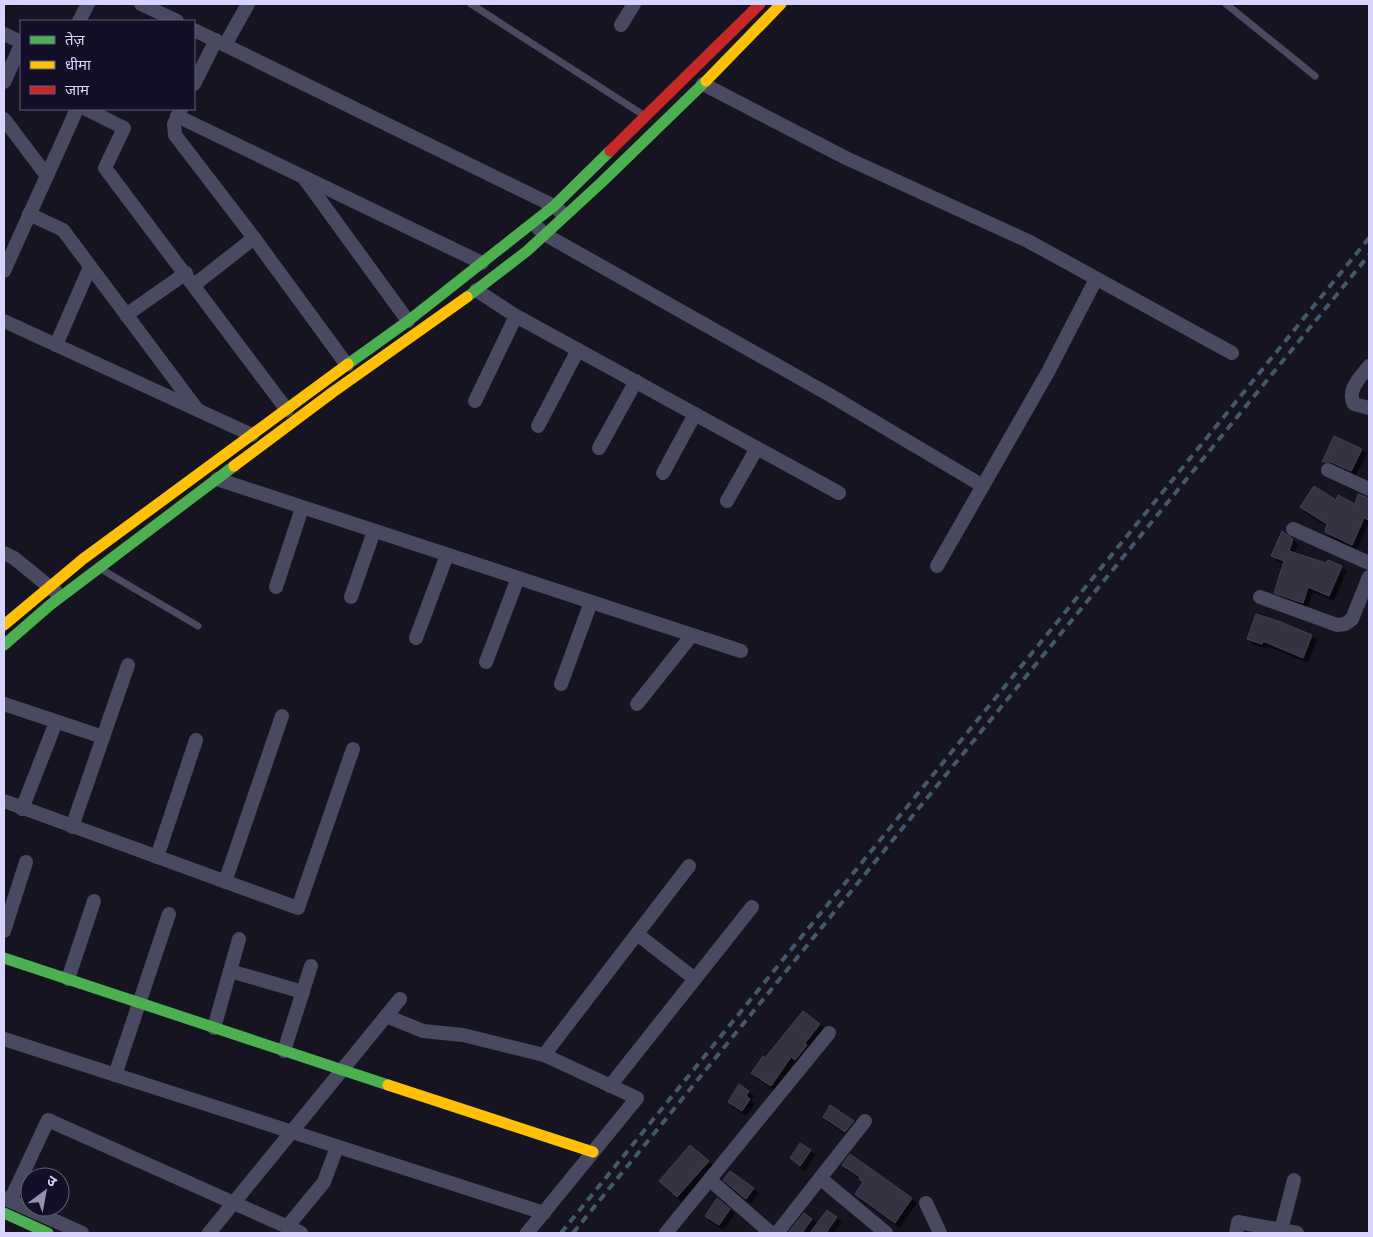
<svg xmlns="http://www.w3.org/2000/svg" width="1373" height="1237" font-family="'Sofia Sans Condensed','Noto Sans Devanagari',sans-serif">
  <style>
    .building { fill: #343243; stroke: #433f54; filter: url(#shadow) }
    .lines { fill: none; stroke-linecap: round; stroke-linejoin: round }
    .lane { stroke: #4a4962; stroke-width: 7 }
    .street { stroke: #4a4962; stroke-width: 14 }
    .fast { stroke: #4caf50; stroke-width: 11 }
    .slow { stroke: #ffc107; stroke-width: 11 }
    .jam { stroke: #c62828; stroke-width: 11 }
    .rail { stroke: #43596b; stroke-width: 4; stroke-dasharray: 8 6; stroke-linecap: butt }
  </style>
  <defs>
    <filter id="shadow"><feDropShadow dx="4.5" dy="4.5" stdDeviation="0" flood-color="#0009"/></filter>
  </defs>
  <rect width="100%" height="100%" fill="#161421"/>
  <g class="building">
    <polygon points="1334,436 1362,449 1351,471 1331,462 1322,462"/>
    <polygon points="1314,486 1336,500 1338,495 1355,504 1358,494 1369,498 1369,520 1364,518 1352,545 1325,532 1327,524 1300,507"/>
    <polygon points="1282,531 1293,539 1289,551 1326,563 1328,560 1342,566 1329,596 1308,587 1303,603 1274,593 1284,561 1271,556"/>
    <polygon points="1256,614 1281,622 1312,635 1303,658 1263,641 1262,644 1247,639"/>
    <polygon points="803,1011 820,1024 805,1043 807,1045 795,1060 791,1057 771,1086 751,1073 763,1056 765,1058"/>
    <polygon points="739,1084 749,1091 746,1096 750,1099 742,1111 728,1102"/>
    <polygon points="830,1105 854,1121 845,1132 823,1117"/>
    <polygon points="800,1143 811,1150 800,1166 790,1158"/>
    <polygon points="690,1145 709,1161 677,1197 659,1181"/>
    <polygon points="850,1154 912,1198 895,1223 855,1194 863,1182 859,1179 860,1177 842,1165"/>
    <polygon points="730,1171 754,1188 746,1199 723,1180"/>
    <polygon points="717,1198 730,1209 719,1225 705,1216"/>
    <polygon points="827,1210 837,1217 826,1233 810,1233"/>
    <polygon points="804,1213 812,1219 802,1233 788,1233"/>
  </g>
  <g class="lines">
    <g class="lane">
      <polyline points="471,4 645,116"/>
      <polyline points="1226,4 1315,76"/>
      <polyline points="101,569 198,626"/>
    </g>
    <g class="street">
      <polyline points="141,4 177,21"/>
      <polyline points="79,21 88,4"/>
      <polyline points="621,25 634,4"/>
      <polyline points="194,30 554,206 560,211"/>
      <polyline points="4,34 21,42"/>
      <polyline points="225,45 248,4"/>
      <polyline points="4,82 21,45"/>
      <polyline points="194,84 216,40"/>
      <polyline points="703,84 846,158 1028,241 1232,353"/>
      <polyline points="86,109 124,128 105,168 287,410"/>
      <polyline points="181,109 174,124 175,135 254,238 347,365"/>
      <polyline points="177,116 482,263"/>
      <polyline points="4,119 47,176"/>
      <polyline points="304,178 408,321"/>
      <polyline points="29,214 63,230 196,408"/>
      <polyline points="538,228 546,235 828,394 983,486"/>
      <polyline points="4,271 77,109"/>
      <polyline points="194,285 254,238"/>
      <polyline points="476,290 516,316 839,493"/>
      <polyline points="126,315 186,273"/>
      <polyline points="4,321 252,435"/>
      <polyline points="56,345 90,267"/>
      <path d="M 1369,366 C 1361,377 1346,390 1354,404 L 1369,408"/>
      <polyline points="475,401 516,316"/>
      <polyline points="538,426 578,350"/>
      <polyline points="599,448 636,381"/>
      <polyline points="1328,470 1369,489"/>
      <polyline points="663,473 695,414"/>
      <polyline points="217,479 741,651"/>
      <polyline points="727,501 757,448"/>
      <polyline points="1293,529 1369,563"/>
      <polyline points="4,553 14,558 57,593"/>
      <polyline points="937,566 1048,372 1096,279"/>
      <polyline points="276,587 302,508"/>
      <polyline points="351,597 374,531"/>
      <polyline points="1260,597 1337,625 1345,624 1352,619 1369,577"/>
      <polyline points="416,638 447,555"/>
      <polyline points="486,662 518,578"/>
      <polyline points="561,684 591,602"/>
      <polyline points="4,704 103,737"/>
      <polyline points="637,704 692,635"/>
      <polyline points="4,801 298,908 353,749"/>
      <polyline points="22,809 56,722"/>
      <polyline points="72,827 128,665"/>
      <polyline points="157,857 196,740"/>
      <polyline points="225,882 282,716"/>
      <polyline points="4,931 26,862"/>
      <polyline points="637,934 695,979"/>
      <polyline points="230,971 303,992"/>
      <polyline points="68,979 94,901"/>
      <polyline points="386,1016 423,1031 463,1035 544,1055 637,1098 527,1233"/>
      <polyline points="214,1028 239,939"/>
      <polyline points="4,1039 544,1213"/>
      <polyline points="284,1051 311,966"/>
      <polyline points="544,1055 689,866"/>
      <polyline points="115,1075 169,914"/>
      <polyline points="610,1086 752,907"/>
      <polyline points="820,1178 886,1233"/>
      <polyline points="710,1180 771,1233"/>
      <polyline points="4,1198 82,1233"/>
      <polyline points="10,1201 48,1120 301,1233"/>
      <polyline points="926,1203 940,1233"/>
      <polyline points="287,1227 324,1182 337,1147"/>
      <polyline points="1281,1230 1294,1180"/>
      <polyline points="209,1233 400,999"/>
      <polyline points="666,1233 829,1033"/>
      <polyline points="777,1233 865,1121"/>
      <polyline points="1236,1233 1238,1222 1297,1233"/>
    </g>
    <g class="fast">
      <polyline points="467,297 527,251 602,182 706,81"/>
      <polyline points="348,364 408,321 554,206 610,151"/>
      <polyline points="4,645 50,605 234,466"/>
      <polyline points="4,958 388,1085"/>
      <polyline points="4,1213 48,1233"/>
    </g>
    <g class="slow">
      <polyline points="706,81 781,4"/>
      <polyline points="234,466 333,392 467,297"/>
      <polyline points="4,625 83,559 348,364"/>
      <polyline points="388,1085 593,1152"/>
    </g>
    <polyline class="jam" points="610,151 760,4"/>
    <g class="rail">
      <polyline points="561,1233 1369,238"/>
      <polyline points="573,1233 1369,255"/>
    </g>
  </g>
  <rect width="1373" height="1237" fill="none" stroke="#d9d4ff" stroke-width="10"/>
  <rect x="20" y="20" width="175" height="90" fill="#130f26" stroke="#625e7d"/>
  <rect x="30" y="36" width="25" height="8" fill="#4caf50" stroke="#625e7d"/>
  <text x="65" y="45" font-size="15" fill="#d9d4ff">तेज़</text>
  <rect x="30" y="61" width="25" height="8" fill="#ffc107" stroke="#625e7d"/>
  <text x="65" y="70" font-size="15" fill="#d9d4ff">धीमा</text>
  <rect x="30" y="86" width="25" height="8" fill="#c62828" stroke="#625e7d"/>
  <text x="65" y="95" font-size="15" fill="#d9d4ff">जाम</text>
  <g transform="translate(45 1192) rotate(32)"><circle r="24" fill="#130f26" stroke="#625e7d"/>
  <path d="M0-4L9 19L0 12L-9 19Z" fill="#9591b1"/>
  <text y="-8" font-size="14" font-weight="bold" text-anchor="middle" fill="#d9d4ff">उ</text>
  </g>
</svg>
